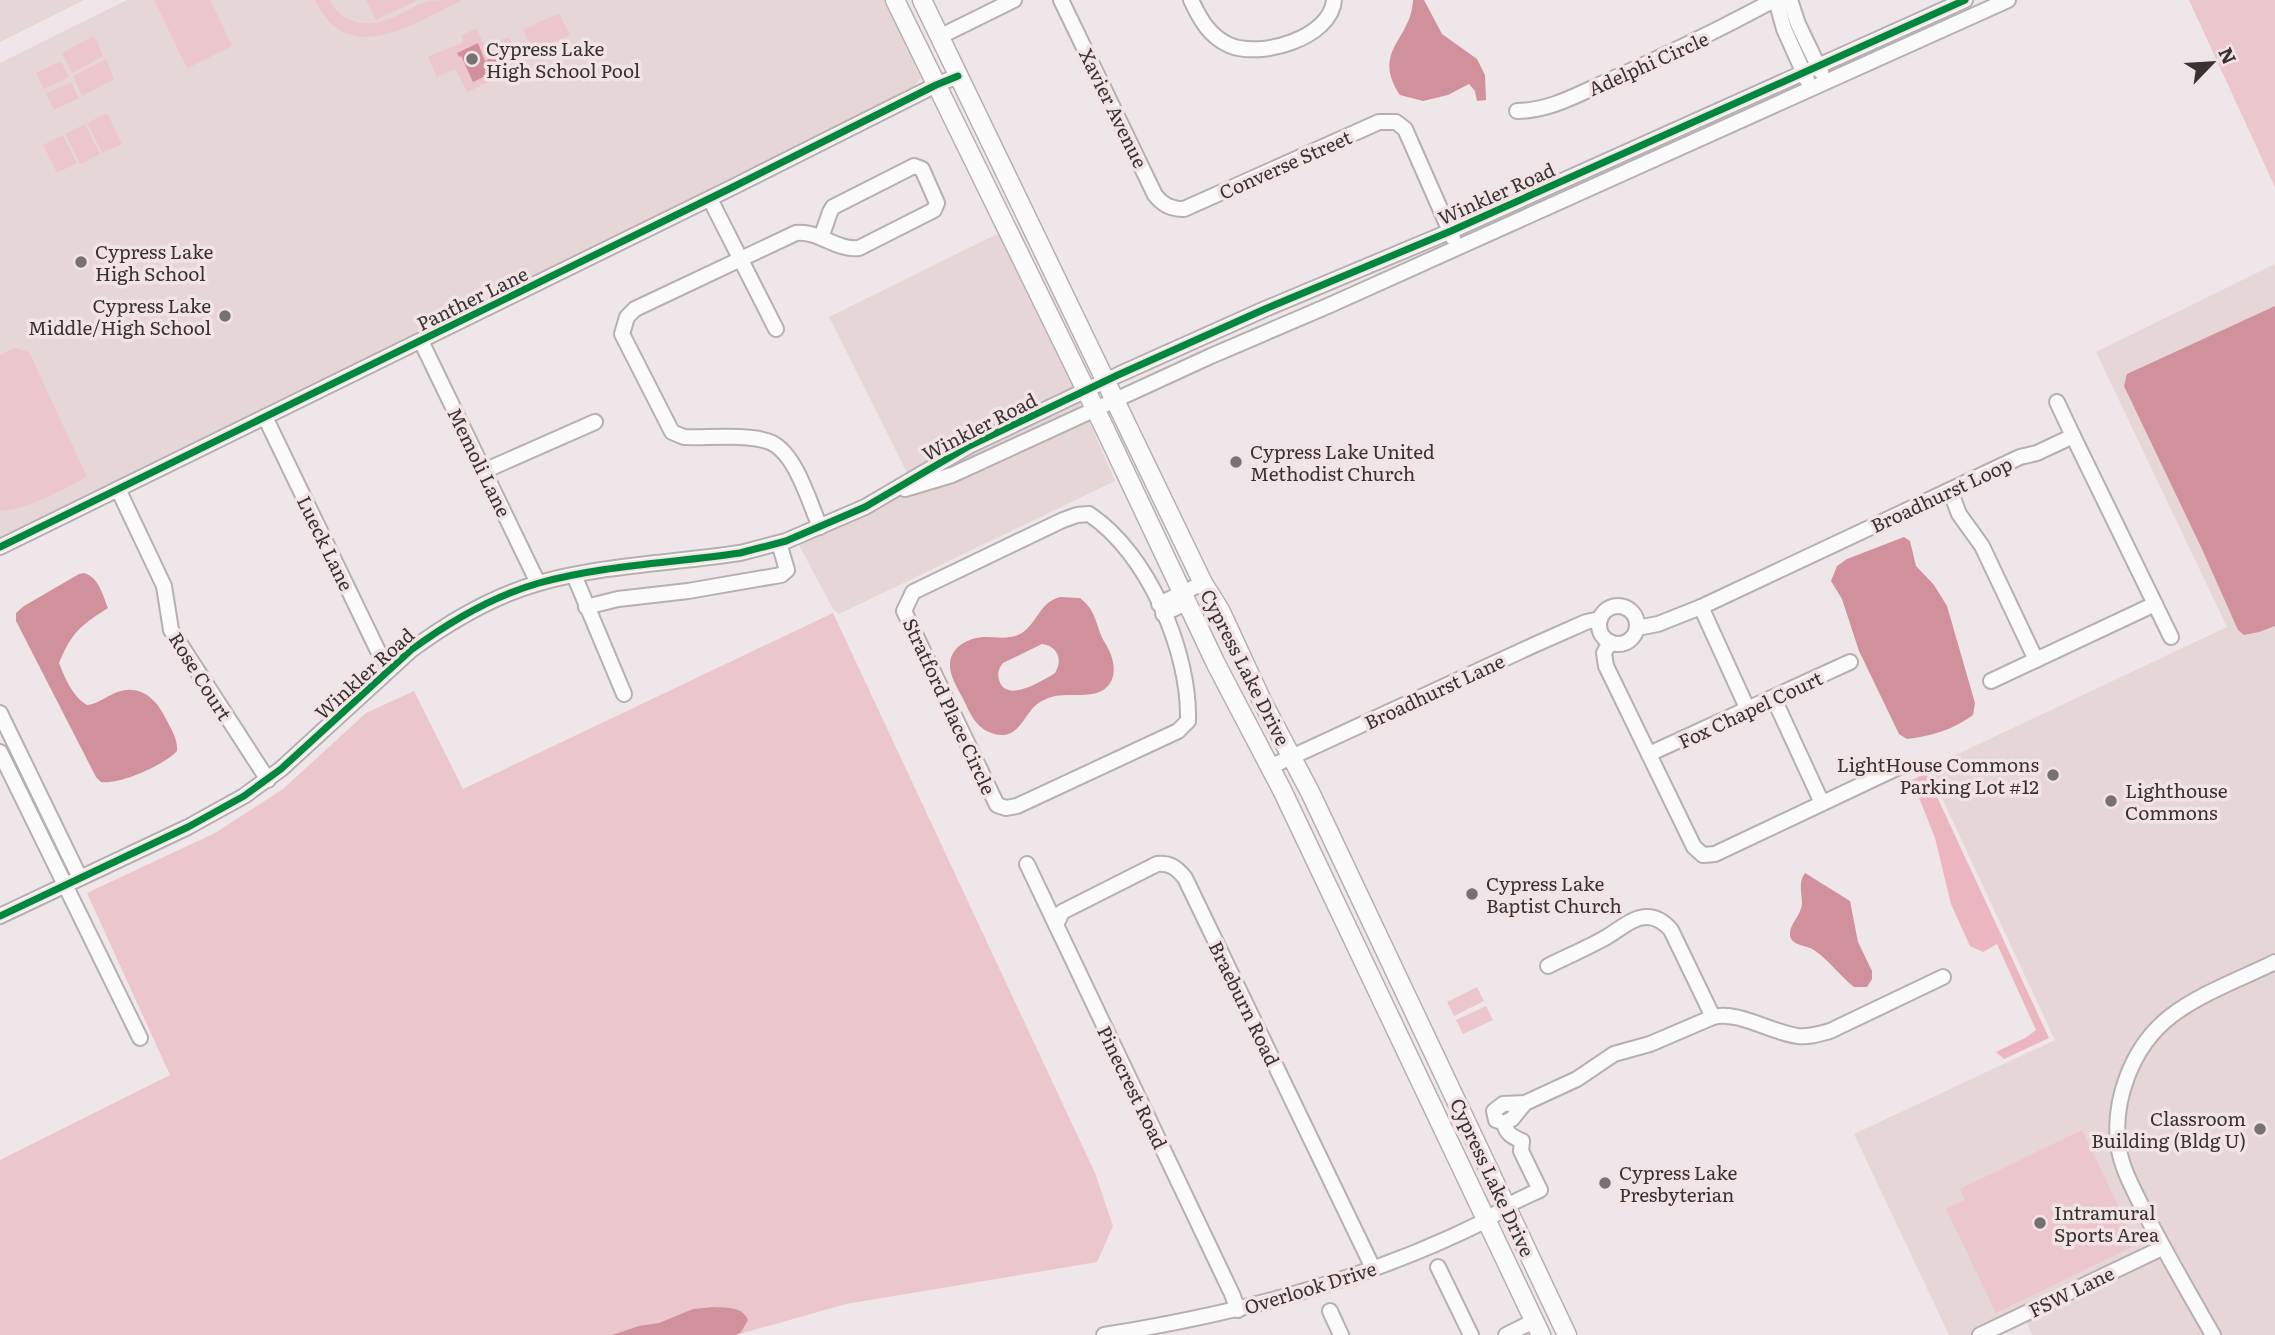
<svg xmlns="http://www.w3.org/2000/svg" width="2275" height="1335" font-family="Literata,serif">
  <style>
    .built { fill: #e6d6d8 }
    .green { fill: #ebc6cc }
    .forest { fill: #ecb6c0 }
    .water { fill: #d1919c; fill-rule: evenodd }
    .lines { fill: none; stroke-linecap: round; stroke-linejoin: round }
    .minor-casing { stroke: #b6b0b1; stroke-width: 18 }
    .major-casing { stroke: #b6b0b1; stroke-width: 21 }
    .minor { stroke: #fcfbfc; stroke-width: 14 }
    .major { stroke: #fcfbfc; stroke-width: 18 }
    .cycleway-casing { stroke: #f2e3e5; stroke-width: 11 }
    .cycleway { stroke: #00873e; stroke-width: 7 }
    .poi-dot { fill: #787172; stroke: #f2e3e5; stroke-width: 2.5 }
    .labels { text-anchor: middle; dominant-baseline: central; stroke-width: 7; stroke-linejoin: round; paint-order: stroke }
    .poi-label { font-size: 19px; fill: #383233; stroke: #f2e3e5; text-anchor: start }
    .street-label { font-size: 19px; fill: #383233; stroke: #f2e3e5 }
  </style>
  <rect width="100%" height="100%" fill="#eee6e8"/>
  <g class="built">
    <polygon points="0,0 84,0 0,42"/>
    <polygon points="127,0 885,0 921,78 913,87 900,96 0,537 0,63"/>
    <polygon points="999,233 1076,390 908,475 829,317"/>
    <polygon points="2275,264 2275,1335 2032,1335 2026,1321 1998,1335 1949,1335 1854,1134 2055,1040 1928,768 2227,627 2096,352"/>
    <polygon points="1080,399 1084,409 943,473 935,470"/>
    <polygon points="1088,418 1115,481 839,614 833,609 799,545 892,497 947,482"/>
  </g>
  <g class="green">
    <polygon points="154,0 210,0 232,46 187,68"/>
    <path d="M 315,0 L 330,0 C 335,10 342,18 353,21 C 383,31 402,9 429,1 C 439,0 452,0 462,0 C 414,23 348,70 315,0 Z"/>
    <polygon points="366,0 418,0 376,20"/>
    <polygon points="2189,0 2275,0 2275,187"/>
    <polygon points="559,13 570,35 534,52 523,30"/>
    <polygon points="476,28 488,52 502,46 500,41 509,37 519,58 512,61 516,68 467,92 455,69 437,77 428,57 463,42 461,36"/>
    <polygon points="94,36 103,56 72,73 62,53"/>
    <polygon points="106,59 114,79 82,96 73,76"/>
    <polygon points="61,61 69,77 44,89 36,73"/>
    <polygon points="71,82 79,98 54,110 46,94"/>
    <polygon points="107,113 122,144 102,153 87,123"/>
    <polygon points="85,124 100,154 80,164 65,134"/>
    <polygon points="63,135 77,163 57,173 43,145"/>
    <path d="M 15,348 L 29,352 L 87,477 C 66,487 22,513 0,510 L 0,355 Z"/>
    <polygon points="833,613 1095,1173 1113,1226 1097,1262 846,1304 736,1335 0,1335 0,1160 170,1075 87,893 215,833 283,789 366,713 414,691 463,789"/>
    <polygon points="1477,987 1484,1001 1454,1016 1447,1002"/>
    <polygon points="1486,1006 1493,1020 1463,1034 1456,1020"/>
    <polygon points="2082,1130 2133,1237 2130,1248 1996,1313 1946,1209 1965,1200 1960,1189"/>
  </g>
  <polygon class="forest" points="1926,773 2049,1038 2004,1059 1996,1052 2025,1038 2036,1030 1997,944 1983,952 1970,946 1951,904 1935,838 1912,780"/>
  <g class="water">
    <path d="M 1413,0 L 1424,0 L 1442,34 L 1477,59 L 1485,75 L 1486,100 L 1477,101 L 1475,91 L 1469,84 L 1448,95 L 1423,101 L 1400,95 C 1371,50 1411,41 1413,0 Z"/>
    <polygon points="478,43 485,61 498,55 505,67 473,82 461,56 459,57 457,53"/>
    <polygon points="2275,306 2275,626 2259,632 2244,635 2238,630 2201,547 2124,386 2127,374"/>
    <path d="M 1904,537 L 1910,541 L 1916,566 L 1934,585 L 1947,606 L 1975,703 L 1973,715 C 1952,730 1932,736 1907,739 L 1899,734 L 1859,651 L 1842,599 L 1831,581 L 1837,566 L 1847,559 Z"/>
    <path d="M 84,573 C 99,577 103,596 108,608 C 80,626 72,632 59,663 C 65,678 73,697 87,705 C 96,704 104,698 113,694 C 137,682 156,697 166,719 C 171,729 178,739 177,751 C 164,765 120,785 101,782 L 96,777 L 16,621 L 16,613 L 24,606 L 79,574 Z"/>
    <path d="M 1060,597 L 1080,598 C 1098,612 1095,626 1105,643 C 1117,661 1120,689 1092,694 C 1074,697 1058,691 1040,702 C 1026,710 1021,735 1002,735 C 983,734 974,722 967,707 C 962,696 954,684 951,673 C 945,650 966,637 986,637 C 998,637 1010,640 1022,633 C 1038,622 1039,603 1060,597 ZM 1042,644 C 1058,646 1063,660 1055,673 C 1042,681 1006,704 999,680 C 997,673 999,668 1003,663 Z"/>
    <path d="M 1805,873 L 1850,901 L 1858,942 L 1872,971 L 1872,979 L 1867,987 L 1854,987 C 1840,976 1829,960 1814,950 C 1807,945 1789,946 1790,933 C 1790,924 1801,915 1802,904 C 1802,893 1798,882 1805,873 Z"/>
    <path d="M 714,1307 C 727,1308 742,1306 748,1320 L 741,1332 L 736,1335 L 612,1335 L 639,1326 L 659,1323 L 693,1309 Z"/>
  </g>
  <g class="lines">
    <g class="minor-casing">
      <g id="minor">
        <path d="M 1061,0 L 1155,195 C 1163,205 1171,209 1184,209 L 1379,122 L 1396,122 L 1405,129 L 1453,238"/>
        <path d="M 1191,0 C 1200,19 1209,36 1229,45 C 1260,59 1331,38 1334,0"/>
        <polyline points="1776,0 1784,29 1807,80"/>
        <polyline points="1790,0 1798,24 1821,72"/>
        <polyline points="939,37 1014,0"/>
        <path d="M 1517,111 C 1550,111 1578,94 1608,81 C 1665,56 1720,29 1774,0"/>
        <polyline points="710,199 776,329"/>
        <polyline points="421,341 538,583"/>
        <polyline points="2057,402 2073,436"/>
        <polyline points="265,417 380,655 391,667"/>
        <polyline points="484,471 595,422"/>
        <polyline points="118,489 164,586 171,630 268,780"/>
        <polyline points="905,489 952,475 1211,356 1330,305 2008,0"/>
        <polyline points="1950,490 1959,514 1982,546 2036,660"/>
        <path d="M 1089,514 C 1148,553 1190,652 1188,721 L 1178,731 L 1017,806 L 1006,808 L 997,805 L 904,611 L 913,592 L 1063,520 L 1077,515 Z"/>
        <path d="M 820,527 C 809,502 795,449 767,441 C 746,434 707,438 684,437 L 672,432 L 622,334 L 627,317 L 635,309 L 796,233 C 818,230 837,251 859,248 L 934,210 L 937,203 L 922,169 L 914,166 L 833,207 L 830,212 L 821,238"/>
        <polyline points="0,547 731,188 936,85 958,76"/>
        <polyline points="574,575 624,694"/>
        <polyline points="1159,604 1203,583"/>
        <circle cx="1618" cy="625" r="19"/>
        <polyline points="586,607 618,599 688,591 781,575 787,570 779,543"/>
        <polyline points="1701,607 1748,710"/>
        <polyline points="1163,614 1186,603"/>
        <polyline points="1637,628 1658,624 1701,607 1950,490 2020,457 2037,453 2073,436 2171,637"/>
        <polyline points="1610,642 1604,653 1606,666 1694,847 1703,855 1715,854 1899,767"/>
        <polyline points="1991,681 2155,604"/>
        <polyline points="1774,699 1822,803"/>
        <polyline points="0,713 80,878"/>
        <polyline points="0,752 140,1038"/>
        <polyline points="1649,754 1850,662"/>
        <polyline points="1270,767 1534,645 1586,622 1600,619"/>
        <polyline points="1027,864 1232,1294 1238,1310"/>
        <path d="M 0,916 L 188,827 L 244,796 L 281,769 L 411,650 C 449,622 493,596 539,583 C 603,565 673,563 740,553 L 786,541 L 865,507 L 969,446 L 1120,374 L 1265,309 L 1451,231 L 1965,0"/>
        <path d="M 1056,925 L 1062,912 L 1157,864 C 1170,863 1176,867 1185,878 L 1373,1268"/>
        <path d="M 1548,966 C 1566,957 1585,949 1603,939 C 1617,932 1631,917 1647,917 C 1658,917 1665,923 1671,930 L 1713,1017"/>
        <path d="M 1525,1103 L 1503,1104 L 1494,1111 L 1496,1120 L 1504,1123 L 1512,1119 L 1525,1103 L 1577,1079 L 1614,1054 L 1650,1044 L 1713,1017 C 1737,1010 1772,1033 1798,1036 C 1810,1037 1819,1034 1830,1031 L 1943,977"/>
        <polyline points="1438,1267 1471,1335"/>
        <polyline points="1330,1311 1341,1335"/>
        <path d="M 1104,1335 C 1235,1314 1365,1281 1485,1221 C 1492,1217 1499,1211 1507,1206 C 1517,1200 1529,1195 1540,1190 L 1521,1151 L 1522,1141 C 1513,1137 1506,1134 1504,1123"/>
        <polyline points="1506,1335 1534,1321"/>
        <polyline points="1980,1335 2162,1248"/>
        <path d="M 2213,1335 C 2189,1293 2165,1252 2143,1209 C 2134,1190 2123,1171 2119,1150 C 2111,1102 2132,1046 2171,1016 C 2201,993 2241,979 2275,962"/>
      </g>
    </g>
    <g class="major-casing">
      <g id="major">
        <polyline points="895,0 1104,427 1216,664 1282,790 1541,1335"/>
        <polyline points="922,0 1203,583 1220,610 1263,703 1310,792 1567,1335"/>
      </g>
    </g>
    <use href="#minor" class="minor"/>
    <use href="#major" class="major"/>
    <g class="cycleway-casing">
      <g id="cycleway">
        <polyline points="0,547 731,188 936,85 958,76"/>
        <path d="M 0,916 L 188,827 L 244,796 L 281,769 L 411,650 C 449,622 493,596 539,583 C 603,565 673,563 740,553 L 786,541 L 865,507 L 969,446 L 1120,374 L 1265,309 L 1451,231 L 1965,0"/>
      </g>
    </g>
    <use href="#cycleway" class="cycleway"/>
  </g>
  <g class="poi-dot">
    <circle cx="472" cy="59" r="7"/>
    <circle cx="81" cy="262" r="7"/>
    <circle cx="225" cy="316" r="7"/>
    <circle cx="1236" cy="462" r="7"/>
    <circle cx="2053" cy="775" r="7"/>
    <circle cx="2111" cy="801" r="7"/>
    <circle cx="1472" cy="894" r="7"/>
    <circle cx="2260" cy="1129" r="7"/>
    <circle cx="1605" cy="1183" r="7"/>
    <circle cx="2040" cy="1223" r="7"/>
  </g>
  <g class="labels">
    <g class="poi-label">
      <text x="486" y="48">Cypress Lake<tspan x="486" dy="22">High School Pool</tspan></text>
      <text x="95" y="251">Cypress Lake<tspan x="95" dy="22">High School</tspan></text>
      <text x="211" y="305" text-anchor="end">Cypress Lake<tspan x="211" dy="22">Middle/High School</tspan></text>
      <text x="1250" y="451">Cypress Lake United<tspan x="1250" dy="22">Methodist Church</tspan></text>
      <text x="2039" y="764" text-anchor="end">LightHouse Commons<tspan x="2039" dy="22">Parking Lot #12</tspan></text>
      <text x="2125" y="790">Lighthouse<tspan x="2125" dy="22">Commons</tspan></text>
      <text x="1486" y="883">Cypress Lake<tspan x="1486" dy="22">Baptist Church</tspan></text>
      <text x="2246" y="1118" text-anchor="end">Classroom<tspan x="2246" dy="22">Building (Bldg U)</tspan></text>
      <text x="1619" y="1172">Cypress Lake<tspan x="1619" dy="22">Presbyterian</tspan></text>
      <text x="2054" y="1212">Intramural<tspan x="2054" dy="22">Sports Area</tspan></text>
    </g>
    <g class="street-label">
      <text transform="translate(1648 63) rotate(-24)">Adelphi Circle</text>
      <text transform="translate(1114 108) rotate(64)">Xavier Avenue</text>
      <text transform="translate(1285 164) rotate(-24)">Converse Street</text>
      <text transform="translate(1496 193) rotate(-24)">Winkler Road</text>
      <text transform="translate(472 298) rotate(-26)">Panther Lane</text>
      <text transform="translate(979 426) rotate(-27)">Winkler Road</text>
      <text transform="translate(480 462) rotate(64)">Memoli Lane</text>
      <text transform="translate(1941 494) rotate(-25)">Broadhurst Loop</text>
      <text transform="translate(326 543) rotate(64)">Lueck Lane</text>
      <text transform="translate(1246 667) rotate(63)">Cypress Lake Drive</text>
      <text transform="translate(364 673) rotate(-42)">Winkler Road</text>
      <text transform="translate(201 676) rotate(58)">Rose Court</text>
      <text transform="translate(1434 691) rotate(-25)">Broadhurst Lane</text>
      <text transform="translate(950 706) rotate(65)">Stratford Place Circle</text>
      <text transform="translate(1750 709) rotate(-25)">Fox Chapel Court</text>
      <text transform="translate(1245 1003) rotate(64)">Braeburn Road</text>
      <text transform="translate(1133 1087) rotate(64)">Pinecrest Road</text>
      <text transform="translate(1493 1177) rotate(65)">Cypress Lake Drive</text>
      <text transform="translate(1310 1287) rotate(-17)">Overlook Drive</text>
      <text transform="translate(2071 1291) rotate(-26)">FSW Lane</text>
    </g>
  </g>
  <g transform="translate(2212 63) rotate(65)" stroke="#f2e3e5" stroke-width="5" paint-order="stroke">
  <path d="M0-5L12 26L0 18L-12 26Z" fill="#383233"/>
  <text y="-10" font-size="19" font-weight="bold" text-anchor="middle" fill="#383233">N</text>
  </g>
</svg>
